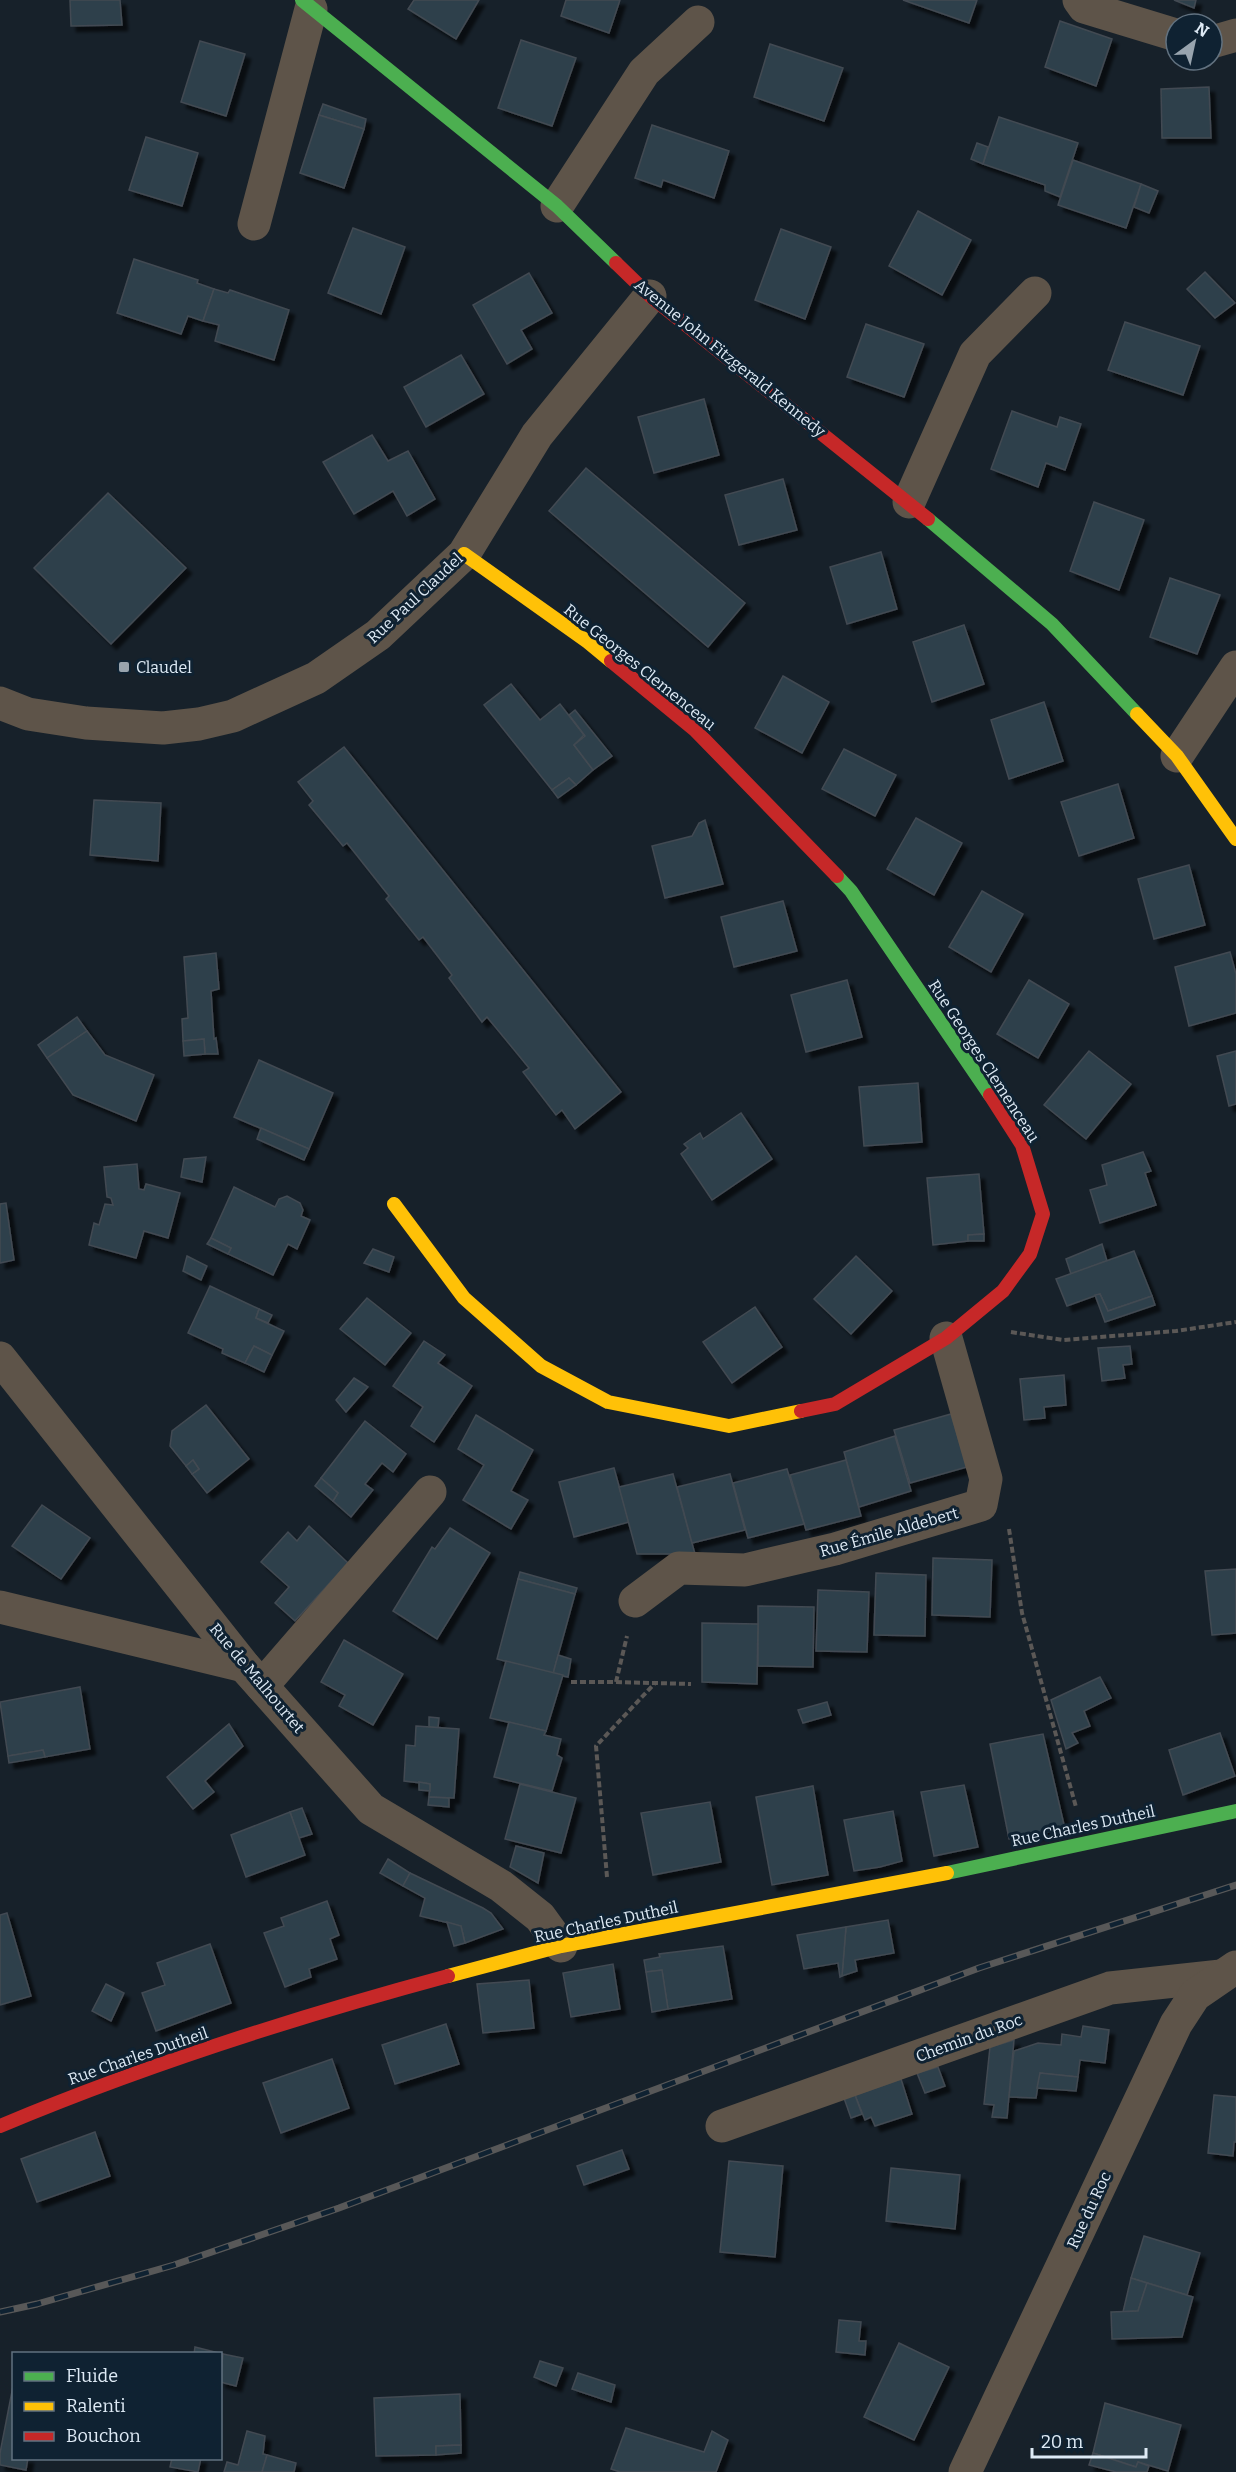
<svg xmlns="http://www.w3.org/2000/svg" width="1236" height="2472" font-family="Bitter,serif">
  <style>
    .building { fill: #2f404b; stroke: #424a52; stroke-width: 1.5; filter: url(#shadow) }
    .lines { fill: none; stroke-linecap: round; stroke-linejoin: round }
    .path { stroke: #5b5856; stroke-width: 4; stroke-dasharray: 6 3; stroke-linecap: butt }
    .street { stroke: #5e5449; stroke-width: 33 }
    .fast { stroke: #4caf50; stroke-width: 14 }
    .slow { stroke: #ffc107; stroke-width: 14 }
    .jam { stroke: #c62828; stroke-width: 14 }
    .rail-casing { stroke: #585858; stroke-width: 7 }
    .rail { stroke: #0f2232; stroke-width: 4.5; stroke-dasharray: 14; stroke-linecap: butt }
    .poi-dot { fill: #98a4ae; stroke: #0f2232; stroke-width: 2 }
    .labels { text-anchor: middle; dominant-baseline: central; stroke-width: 6; stroke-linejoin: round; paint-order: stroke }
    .street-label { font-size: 16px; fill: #deeaf5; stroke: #0f2232 }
    .poi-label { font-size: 16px; fill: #deeaf5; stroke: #0f2232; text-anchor: start }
  </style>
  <defs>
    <filter id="shadow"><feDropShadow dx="5.5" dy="5.5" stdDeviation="1.5" flood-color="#0009"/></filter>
  </defs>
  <rect width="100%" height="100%" fill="#17212a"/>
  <g class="building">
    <polygon points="70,0 120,0 122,25 71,26"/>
    <polygon points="414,0 479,0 456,39 408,9"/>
    <polygon points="566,0 620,0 609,33 561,16"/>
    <polygon points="903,0 977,0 969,23"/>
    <polygon points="1174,0 1196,0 1194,8"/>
    <polygon points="1060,21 1112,39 1096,86 1045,67"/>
    <polygon points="521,40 576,58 552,126 498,108"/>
    <polygon points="200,41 245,54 226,116 181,102"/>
    <polygon points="770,44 843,68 824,121 754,97"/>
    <polygon points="1209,87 1211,138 1162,138 1161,89"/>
    <polygon points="323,104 366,119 364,129 319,115"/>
    <polygon points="319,115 364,129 344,188 300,173"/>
    <polygon points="999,117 1078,143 1060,197 1045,191 1045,185 983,164"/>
    <polygon points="652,125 729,151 714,198 663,180 661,187 635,178"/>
    <polygon points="146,137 198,153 182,206 129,190"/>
    <polygon points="977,143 988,147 983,164 971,159"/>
    <polygon points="1073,160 1141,184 1126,228 1058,205"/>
    <polygon points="1141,184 1158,191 1149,213 1134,207"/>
    <polygon points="918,211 971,240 942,295 889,266"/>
    <polygon points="353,228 405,247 381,314 328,293"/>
    <polygon points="781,229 831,247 805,319 755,300"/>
    <polygon points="134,259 198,280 197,283 214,289 203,321 188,316 181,334 117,313"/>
    <polygon points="1205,272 1235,303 1215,318 1187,289"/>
    <polygon points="529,273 552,313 521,330 532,349 507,364 473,305"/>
    <polygon points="214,289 228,293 230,290 289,310 274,360 215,341 219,325 203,321"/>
    <polygon points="1125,322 1200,346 1183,395 1108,370"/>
    <polygon points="866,324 924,344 904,397 847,377"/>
    <polygon points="461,355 484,394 426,427 404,387"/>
    <polygon points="704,399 719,455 654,473 638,417"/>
    <polygon points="1012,411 1057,427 1060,417 1081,424 1065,470 1046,463 1038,487 991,469"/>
    <polygon points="372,435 388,461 408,451 435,499 407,516 393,491 354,514 323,462"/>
    <polygon points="586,468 745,603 708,647 549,511"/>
    <polygon points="783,479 797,530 739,545 725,495"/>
    <polygon points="108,493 186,568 111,644 34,568"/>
    <polygon points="1094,502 1144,520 1119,590 1070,571"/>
    <polygon points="881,552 897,609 847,624 830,567"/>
    <polygon points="1170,578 1220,595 1197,654 1150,637"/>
    <polygon points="964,625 984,684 932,702 913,642"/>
    <polygon points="783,676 829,702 802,753 755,728"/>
    <polygon points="511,684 540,720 560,704 584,735 574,745 593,770 576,785 569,778 552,790 484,705"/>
    <polygon points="1044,702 1063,761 1009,779 991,720"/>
    <polygon points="575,710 612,756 593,770 574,745 585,736 569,715"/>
    <polygon points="344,747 621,1092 575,1129 562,1110 556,1115 523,1072 529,1068 487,1017 482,1022 449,978 452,975 423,937 419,940 386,899 389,896 347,843 343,846 309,805 313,801 298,782"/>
    <polygon points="844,749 896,775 875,816 822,789"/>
    <polygon points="569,778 576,785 558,798 552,790"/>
    <polygon points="1118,784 1134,838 1079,856 1061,802"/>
    <polygon points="94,800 161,803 158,861 90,855"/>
    <polygon points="916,818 962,843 934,895 887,869"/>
    <polygon points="705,820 723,884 665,898 652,846 692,836 699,823"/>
    <polygon points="1189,865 1205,925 1154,939 1138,879"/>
    <polygon points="982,891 1023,914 991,972 949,947"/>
    <polygon points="783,901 797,951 734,967 721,917"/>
    <polygon points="1230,952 1236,974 1236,1013 1189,1026 1175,967"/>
    <polygon points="216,953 219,989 211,991 214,1039 216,1038 218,1054 205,1054 204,1039 183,1041 182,1019 188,1018 184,957"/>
    <polygon points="847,980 862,1037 806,1052 791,995"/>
    <polygon points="1029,980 1069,1004 1038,1058 997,1034"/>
    <polygon points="77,1017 87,1031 47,1058 38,1045"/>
    <polygon points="87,1031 105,1055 154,1075 136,1121 73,1095 47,1058"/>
    <polygon points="204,1039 205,1054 184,1056 183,1041"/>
    <polygon points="1089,1051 1131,1084 1086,1139 1044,1105"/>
    <polygon points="1236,1051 1236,1104 1229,1106 1217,1056"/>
    <polygon points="259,1060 333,1093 309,1149 234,1117"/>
    <polygon points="918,1083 922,1142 864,1146 859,1087"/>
    <polygon points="741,1113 772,1159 712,1200 681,1154 688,1148 684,1144 700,1133 703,1139"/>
    <polygon points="261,1128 309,1149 304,1160 257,1139"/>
    <polygon points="1143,1152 1151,1171 1145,1173 1156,1205 1100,1223 1090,1190 1107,1185 1102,1165"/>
    <polygon points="206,1157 202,1182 181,1177 184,1159"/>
    <polygon points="137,1164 139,1189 144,1190 146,1184 180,1193 168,1238 144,1231 136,1258 89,1245 94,1223 99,1225 105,1204 113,1205 111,1198 107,1197 104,1167"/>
    <polygon points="979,1174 984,1234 968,1235 968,1241 933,1245 927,1178"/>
    <polygon points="234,1187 275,1207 279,1199 287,1196 300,1203 303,1210 301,1216 310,1220 297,1249 288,1244 273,1275 228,1254 231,1248 211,1238"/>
    <polygon points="6,1203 14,1260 0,1263 0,1204"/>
    <polygon points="984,1234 984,1241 968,1241 968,1235"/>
    <polygon points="211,1238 231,1248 228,1254 207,1244"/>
    <polygon points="1102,1244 1107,1261 1071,1274 1066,1259"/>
    <polygon points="373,1249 394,1257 389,1272 364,1263"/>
    <polygon points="1134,1251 1152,1296 1108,1311 1100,1294 1067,1306 1056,1279"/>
    <polygon points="187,1256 207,1266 201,1280 183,1271"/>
    <polygon points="856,1256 892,1291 851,1334 814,1299"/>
    <polygon points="210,1286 259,1309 256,1318 284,1331 272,1355 254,1346 245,1363 222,1353 223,1349 188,1333"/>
    <polygon points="1100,1294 1108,1311 1152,1296 1155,1305 1105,1322 1095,1295"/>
    <polygon points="367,1298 411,1333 385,1365 340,1329"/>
    <polygon points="755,1307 782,1347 732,1383 703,1342"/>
    <polygon points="259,1309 272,1315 268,1323 256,1318"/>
    <polygon points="424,1341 445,1355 438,1363 472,1386 434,1442 411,1426 423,1407 393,1386"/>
    <polygon points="254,1346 272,1355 264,1372 245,1363"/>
    <polygon points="1130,1346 1132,1364 1123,1365 1125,1378 1102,1381 1098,1348"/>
    <polygon points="1064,1375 1066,1405 1044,1407 1045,1418 1024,1420 1020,1379"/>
    <polygon points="354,1378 368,1387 346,1412 336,1400"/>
    <polygon points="206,1405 249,1459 207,1493 192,1474 199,1469 193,1460 186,1466 170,1446 172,1431"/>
    <polygon points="951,1414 967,1467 910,1483 894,1430"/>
    <polygon points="476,1415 533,1450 511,1491 528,1500 511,1529 463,1500 484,1465 458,1449"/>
    <polygon points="365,1421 406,1454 393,1472 382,1463 365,1484 373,1490 351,1517 333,1501 338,1493 321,1478"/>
    <polygon points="895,1436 911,1491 859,1507 844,1452"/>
    <polygon points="193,1460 199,1469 192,1474 186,1466"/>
    <polygon points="846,1460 861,1516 806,1530 790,1475"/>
    <polygon points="614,1468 629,1522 574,1537 559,1482"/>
    <polygon points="787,1469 804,1524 748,1538 733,1483"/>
    <polygon points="673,1474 695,1554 637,1554 619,1487"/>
    <polygon points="730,1474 745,1530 692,1543 677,1487"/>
    <polygon points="321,1478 338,1493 333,1501 315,1486"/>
    <polygon points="42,1505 90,1538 61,1579 12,1546"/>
    <polygon points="309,1526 348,1563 295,1621 275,1603 289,1587 261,1562 288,1532 297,1541"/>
    <polygon points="450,1528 490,1553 437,1639 393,1611 432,1547 435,1549"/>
    <polygon points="933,1558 992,1560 990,1617 932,1615"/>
    <polygon points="1236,1569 1236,1633 1212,1635 1205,1571"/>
    <polygon points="520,1572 577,1588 575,1594 518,1579"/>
    <polygon points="876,1573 926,1575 925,1636 874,1635"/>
    <polygon points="518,1579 575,1594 553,1674 497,1659"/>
    <polygon points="818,1590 869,1592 867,1652 816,1651"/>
    <polygon points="758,1606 814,1607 813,1667 758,1666"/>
    <polygon points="702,1623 758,1624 757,1684 702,1682"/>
    <polygon points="344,1640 403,1674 373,1725 339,1706 345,1695 321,1682"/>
    <polygon points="558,1655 571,1659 568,1677 553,1674"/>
    <polygon points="506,1661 563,1675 546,1731 490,1718"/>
    <polygon points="1100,1677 1111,1698 1084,1711 1090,1726 1072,1733 1078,1743 1066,1749 1051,1700"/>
    <polygon points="80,1687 90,1749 45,1757 43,1750 8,1756 0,1702"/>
    <polygon points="827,1702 831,1715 803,1723 798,1710"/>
    <polygon points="429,1717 439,1718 438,1728 429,1727"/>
    <polygon points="509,1722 546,1731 544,1735 561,1739 557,1755 562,1758 552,1791 494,1777"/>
    <polygon points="229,1724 243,1746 205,1781 214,1792 193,1809 167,1777"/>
    <polygon points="416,1726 459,1729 454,1798 429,1797 430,1784 404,1781 406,1745 415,1746"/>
    <polygon points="1220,1733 1235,1776 1183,1795 1169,1750"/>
    <polygon points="1043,1734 1065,1829 1009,1839 990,1744"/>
    <polygon points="43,1750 45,1757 9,1763 8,1756"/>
    <polygon points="419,1782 430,1784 430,1791 419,1790"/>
    <polygon points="520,1784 576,1798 561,1853 505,1839"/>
    <polygon points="964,1785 978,1847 934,1856 921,1792"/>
    <polygon points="813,1786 828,1875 772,1885 756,1797"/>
    <polygon points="429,1797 449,1798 449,1807 428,1805"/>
    <polygon points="710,1802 721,1862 653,1875 641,1813"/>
    <polygon points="302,1808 312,1834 299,1838 290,1812"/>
    <polygon points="893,1811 902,1861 880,1867 854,1871 844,1820"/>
    <polygon points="290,1812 305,1855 246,1877 231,1835"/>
    <polygon points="516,1846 544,1853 538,1883 510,1867"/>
    <polygon points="388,1859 410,1873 403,1886 380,1873"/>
    <polygon points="410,1873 483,1908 491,1913 503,1929 465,1943 461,1926 420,1916 425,1898 403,1886"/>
    <polygon points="327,1901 339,1935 330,1939 337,1959 309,1969 311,1977 285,1987 264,1933 284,1926 281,1918"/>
    <polygon points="7,1913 31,1996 0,2005 0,1915"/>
    <polygon points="888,1920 894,1953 855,1960 857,1971 842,1976 846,1927"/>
    <polygon points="447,1922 461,1926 465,1943 454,1946"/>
    <polygon points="846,1927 842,1976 840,1977 838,1963 804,1969 797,1935"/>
    <polygon points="210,1944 231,2003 156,2031 142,1993 165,1985 157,1963"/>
    <polygon points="723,1946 732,1999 668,2009 662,1970 646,1972 644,1960 660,1957 659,1954"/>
    <polygon points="613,1964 620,2009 571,2017 563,1973"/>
    <polygon points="662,1970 668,2009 652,2012 646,1972"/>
    <polygon points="529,1980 534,2028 483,2033 477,1984"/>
    <polygon points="106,1984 124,1993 111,2021 92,2011"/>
    <polygon points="446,2024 459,2064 395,2084 382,2045"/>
    <polygon points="1083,2026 1109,2030 1105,2063 1080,2060 1078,2077 1040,2073 1036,2098 1009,2097 1014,2051 1038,2043 1061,2045 1062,2034 1081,2037"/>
    <polygon points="1014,2040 1007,2118 992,2117 994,2105 984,2104 990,2047"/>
    <polygon points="332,2059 349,2108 281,2133 263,2083"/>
    <polygon points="938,2067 945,2086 925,2093 917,2073"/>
    <polygon points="1040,2073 1078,2077 1076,2091 1037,2088"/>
    <polygon points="901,2079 912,2114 875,2126 871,2117 865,2120 855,2095"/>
    <polygon points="855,2095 862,2114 851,2118 844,2098"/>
    <polygon points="1214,2095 1236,2097 1236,2142 1234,2142 1233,2156 1208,2153"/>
    <polygon points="95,2132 110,2176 37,2202 21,2159"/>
    <polygon points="622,2150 629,2169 584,2185 577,2166"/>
    <polygon points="729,2161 783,2166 775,2257 720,2252"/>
    <polygon points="891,2168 960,2175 955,2229 886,2221"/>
    <polygon points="1144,2236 1200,2253 1187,2295 1131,2278"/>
    <polygon points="1131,2278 1147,2283 1138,2311 1123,2312"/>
    <polygon points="1147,2283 1193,2297 1182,2337 1112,2339 1111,2312 1138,2311"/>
    <polygon points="839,2320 861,2322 859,2341 866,2341 865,2355 836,2352"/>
    <polygon points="899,2343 949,2367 914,2440 864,2417"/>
    <polygon points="195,2347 223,2354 220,2367 220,2354 194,2354"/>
    <polygon points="223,2354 243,2358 236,2386 220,2382"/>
    <polygon points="540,2361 563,2368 556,2386 534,2377"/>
    <polygon points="578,2373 615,2385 611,2402 572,2389"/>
    <polygon points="14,2381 14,2458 28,2458 26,2470 0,2465 0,2453"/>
    <polygon points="460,2394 461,2445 436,2446 436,2455 376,2456 374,2398"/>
    <polygon points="1105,2403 1181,2425 1168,2471 1138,2462 1136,2467 1093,2453"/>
    <polygon points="626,2428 704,2452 712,2431 728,2440 716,2472 620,2472 611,2469"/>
    <polygon points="247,2431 265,2436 263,2454 267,2455 262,2472 224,2472 227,2462 238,2465"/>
    <polygon points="461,2445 461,2453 436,2455 436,2446"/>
    <polygon points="1093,2453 1136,2467 1138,2462 1149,2466 1147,2472 1116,2472 1089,2465"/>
    <polygon points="267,2455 296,2463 294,2472 262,2472"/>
    <polygon points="172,2458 201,2458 198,2472 170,2467"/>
  </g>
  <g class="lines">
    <g class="path">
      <polyline points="1011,1332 1063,1340 1176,1331 1236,1322"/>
      <polyline points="1009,1529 1022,1613 1076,1807"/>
      <polyline points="571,1682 616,1682 627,1636"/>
      <polyline points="616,1682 691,1684"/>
      <polyline points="607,1877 596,1746 656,1682"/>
    </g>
    <g class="street">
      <polyline points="1079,0 1084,7 1176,35"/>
      <polyline points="1212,42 1236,35"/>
      <polyline points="557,206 644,72 698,22"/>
      <polyline points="254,224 311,9"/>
      <polyline points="909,502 975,354 1035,293"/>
      <polyline points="0,703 28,714 86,723 163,728 199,724 233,716 316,678 378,635 464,554 537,435 650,296"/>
      <polyline points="1177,756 1236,667"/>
      <polyline points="0,1358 244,1666 371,1809 501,1886 540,1917 561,1946"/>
      <polyline points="635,1601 679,1568 745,1570 835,1549 981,1505 986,1479 946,1338"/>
      <polyline points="0,1607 244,1666"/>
      <polyline points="262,1686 430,1492"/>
      <polyline points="722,2126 1110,1988 1221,1976"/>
      <polyline points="965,2472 1176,2024 1195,1995 1236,1967"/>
    </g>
    <g class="fast">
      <polyline points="302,0 557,206 616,263"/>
      <polyline points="928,519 1052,624 1137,714"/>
      <polyline points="837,876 851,891 990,1095"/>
      <polyline points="947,1873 1236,1811"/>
    </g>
    <g class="slow">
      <polyline points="464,554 588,642 611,661"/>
      <polyline points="1137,714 1177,756 1236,839"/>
      <polyline points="394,1204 464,1298 541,1366 608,1402 729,1426 801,1411"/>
      <polyline points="448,1976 561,1946 947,1873"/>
    </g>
    <g class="jam">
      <polyline points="616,263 650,296 928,519"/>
      <polyline points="611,661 695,730 837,876"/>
      <polyline points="801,1411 835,1404 946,1338 1003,1291 1030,1254 1043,1214 1022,1145 990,1095"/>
      <path d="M 0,2126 C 145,2065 296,2017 448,1976"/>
    </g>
    <g class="rail-casing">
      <polyline id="rail" points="0,2312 37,2304 174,2265 339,2208 979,1968 1236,1885"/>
    </g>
    <use href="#rail" class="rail"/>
  </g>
  <rect class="poi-dot" x="118" y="661" width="12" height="12" rx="3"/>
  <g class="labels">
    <g class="street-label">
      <text transform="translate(730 358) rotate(39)">Avenue John Fitzgerald Kennedy</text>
      <text transform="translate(415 598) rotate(-43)">Rue Paul Claudel</text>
      <text transform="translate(640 667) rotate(39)">Rue Georges Clemenceau</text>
      <text transform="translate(984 1061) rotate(57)">Rue Georges Clemenceau</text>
      <text transform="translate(889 1532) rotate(-16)">Rue Émile Aldebert</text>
      <text transform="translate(257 1678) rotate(50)">Rue de Malhourtet</text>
      <text transform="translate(1083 1826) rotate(-12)">Rue Charles Dutheil</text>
      <text transform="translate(606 1922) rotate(-12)">Rue Charles Dutheil</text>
      <text transform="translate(969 2038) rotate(-20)">Chemin du Roc</text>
      <text transform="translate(138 2056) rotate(-19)">Rue Charles Dutheil</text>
      <text transform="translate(1089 2210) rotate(-65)">Rue du Roc</text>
    </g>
    <g class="poi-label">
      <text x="136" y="667">Claudel</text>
    </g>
  </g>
  <rect x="12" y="2352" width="210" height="108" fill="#0f2232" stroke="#627280" stroke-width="1.5"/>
  <rect x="24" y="2372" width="30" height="9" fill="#4caf50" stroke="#627280" stroke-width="1.5"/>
  <text x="66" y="2382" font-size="18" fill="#deeaf5">Fluide</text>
  <rect x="24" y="2402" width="30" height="9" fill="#ffc107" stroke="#627280" stroke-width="1.5"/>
  <text x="66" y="2412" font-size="18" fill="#deeaf5">Ralenti</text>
  <rect x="24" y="2432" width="30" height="9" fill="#c62828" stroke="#627280" stroke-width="1.5"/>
  <text x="66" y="2442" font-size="18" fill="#deeaf5">Bouchon</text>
  <g transform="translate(1194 42) rotate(33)"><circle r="28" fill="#0f2232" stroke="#627280" stroke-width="1.5"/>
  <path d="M0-4.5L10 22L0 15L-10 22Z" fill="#98a4ae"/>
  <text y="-9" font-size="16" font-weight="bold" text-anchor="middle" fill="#deeaf5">N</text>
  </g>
  <path d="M1032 2448v9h114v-9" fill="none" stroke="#deeaf5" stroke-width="3"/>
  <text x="1041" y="2448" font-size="18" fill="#deeaf5" stroke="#0f2232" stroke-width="4.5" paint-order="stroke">20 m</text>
</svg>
